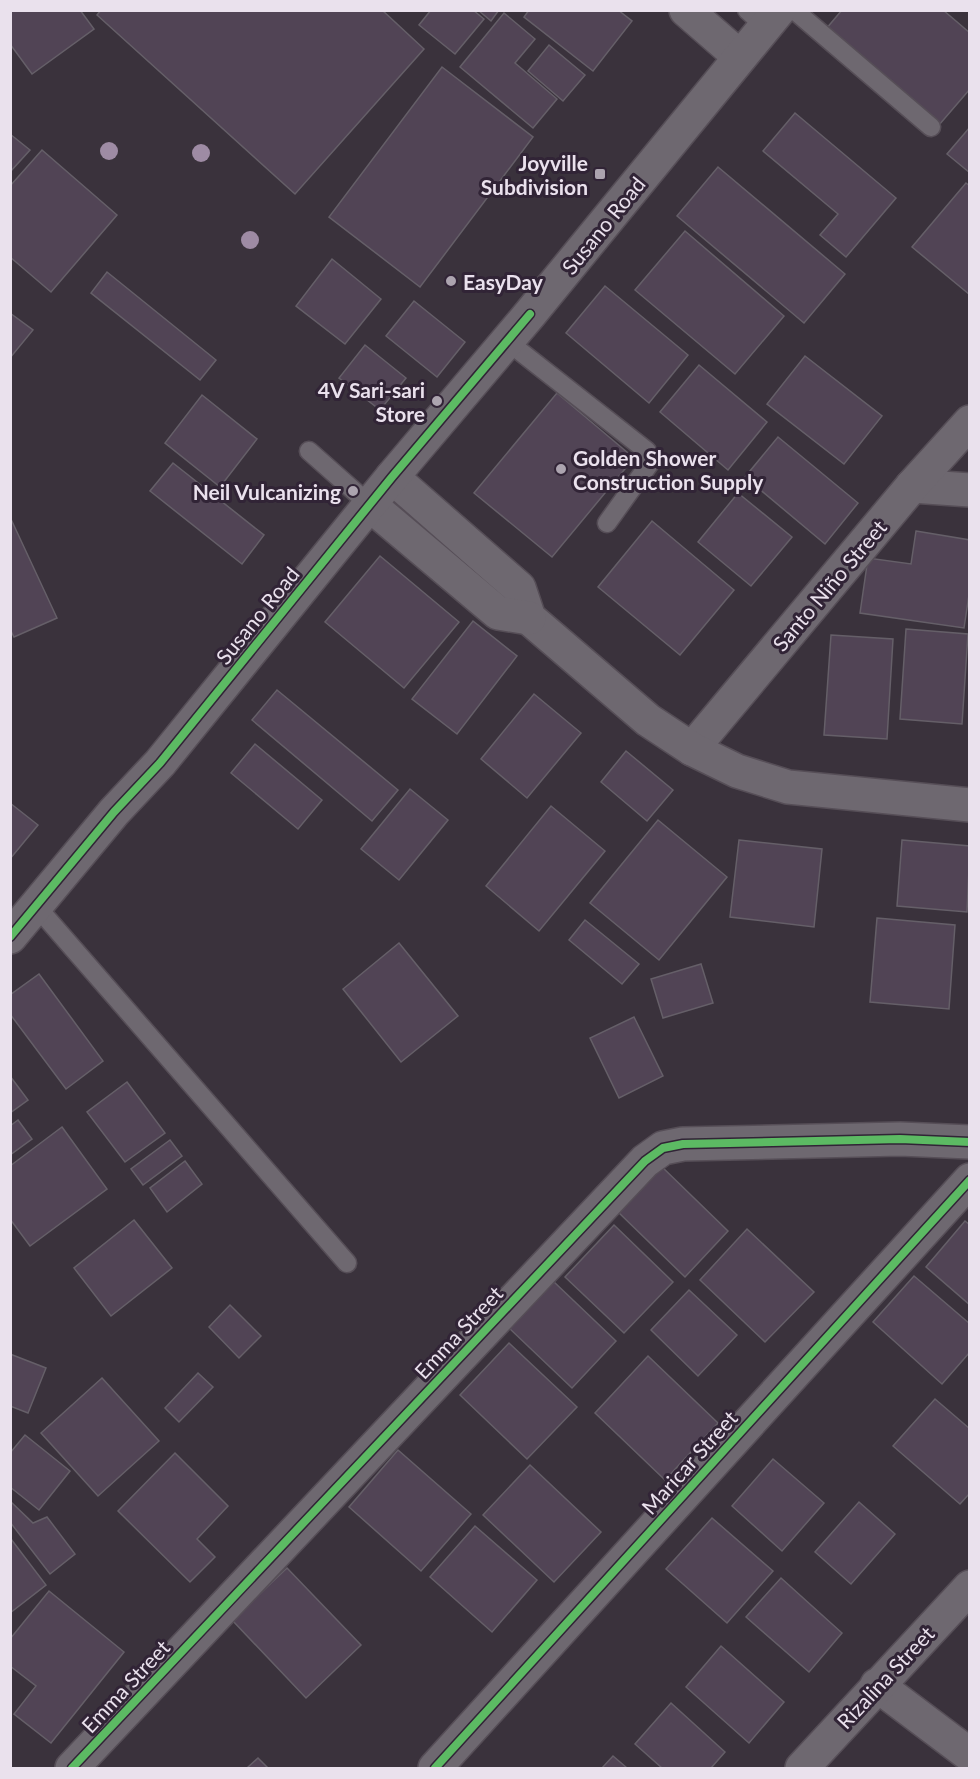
<svg xmlns="http://www.w3.org/2000/svg" width="980" height="1779" font-family="Lato,sans-serif">
  <style>
    .building { fill: #514455; stroke: #655f68; stroke-width: 1.5 }
    .lines { fill: none; stroke-linecap: round; stroke-linejoin: round }
    .lane-casing { stroke: #564e57; stroke-width: 21 }
    .street-casing { stroke: #564e57; stroke-width: 36 }
    .secondary-casing { stroke: #564e57; stroke-width: 36 }
    .lane { stroke: #6e6870; stroke-width: 18 }
    .street { stroke: #6e6870; stroke-width: 33 }
    .secondary { stroke: #6e6870; stroke-width: 33 }
    .cycleway-casing { stroke: #312436; stroke-width: 11 }
    .cycleway { stroke: #5cba63; stroke-width: 8 }
    .tree { fill: #9e8ba4 }
    .poi-dot { fill: #aca4af; stroke: #312436; stroke-width: 2 }
    .labels { text-anchor: middle; dominant-baseline: central; stroke-width: 6; stroke-linejoin: round; paint-order: stroke }
    .poi-label { font-size: 21px; font-weight: bold; fill: #eae1ed; stroke: #312436; text-anchor: end }
    .street-label { font-size: 21px; fill: #eae1ed; stroke: #312436 }
  </style>
  <rect width="100%" height="100%" fill="#3a323c"/>
  <g class="building">
    <polygon points="10,10 80,10 94,29 32,74 10,44"/>
    <polygon points="101,10 382,10 424,49 295,194 97,15"/>
    <polygon points="431,10 473,10 484,19 455,54 419,25"/>
    <polygon points="478,10 499,10 491,21"/>
    <polygon points="529,10 618,10 632,21 593,71 524,17"/>
    <polygon points="842,10 943,10 970,33 970,89 939,125 826,29"/>
    <polygon points="504,13 535,39 515,63 557,99 533,128 460,67"/>
    <polygon points="549,45 585,75 563,101 528,71"/>
    <polygon points="442,67 533,137 420,287 329,217"/>
    <polygon points="795,113 896,198 846,257 820,235 838,214 763,151"/>
    <polygon points="970,127 970,173 947,154"/>
    <polygon points="10,134 30,150 10,172"/>
    <polygon points="42,150 117,215 51,292 10,257 10,186"/>
    <polygon points="718,167 845,274 804,323 677,216"/>
    <polygon points="966,183 970,186 970,295 912,247"/>
    <polygon points="685,231 784,316 735,374 635,290"/>
    <polygon points="332,259 381,299 345,344 296,306"/>
    <polygon points="107,272 216,360 200,380 91,293"/>
    <polygon points="605,286 688,355 649,403 566,333"/>
    <polygon points="414,301 465,342 437,377 386,336"/>
    <polygon points="10,313 33,330 10,358"/>
    <polygon points="365,345 406,378 380,410 339,378"/>
    <polygon points="805,356 882,416 844,464 767,404"/>
    <polygon points="699,365 767,422 728,470 660,412"/>
    <polygon points="557,393 634,458 552,557 474,493"/>
    <polygon points="202,395 257,439 220,487 165,443"/>
    <polygon points="778,437 858,503 825,544 745,477"/>
    <polygon points="173,463 264,535 242,564 150,491"/>
    <polygon points="738,493 792,537 751,586 698,542"/>
    <polygon points="10,517 57,618 14,637 10,629"/>
    <polygon points="652,521 734,590 680,655 598,587"/>
    <polygon points="916,531 970,540 970,588 964,628 860,613 868,558 911,564"/>
    <polygon points="380,556 459,622 404,688 325,622"/>
    <polygon points="473,621 517,656 457,734 412,699"/>
    <polygon points="906,629 968,634 962,724 900,719"/>
    <polygon points="831,635 893,639 887,739 824,735"/>
    <polygon points="277,690 398,790 372,821 252,720"/>
    <polygon points="534,694 581,733 527,798 481,759"/>
    <polygon points="255,744 322,800 298,829 231,773"/>
    <polygon points="626,751 673,790 647,821 601,782"/>
    <polygon points="410,789 448,820 399,880 361,849"/>
    <polygon points="10,803 38,825 10,859"/>
    <polygon points="551,806 605,851 539,931 486,886"/>
    <polygon points="658,820 727,877 659,960 590,903"/>
    <polygon points="739,840 822,849 814,927 730,917"/>
    <polygon points="902,840 970,846 967,912 897,906"/>
    <polygon points="877,918 955,925 949,1009 870,1002"/>
    <polygon points="585,920 639,964 622,984 569,940"/>
    <polygon points="399,943 458,1016 401,1062 343,989"/>
    <polygon points="701,964 713,1003 663,1018 651,979"/>
    <polygon points="39,974 103,1061 66,1089 10,1014 10,995"/>
    <polygon points="634,1017 663,1076 619,1098 590,1038"/>
    <polygon points="10,1076 28,1100 10,1113"/>
    <polygon points="127,1082 165,1133 125,1162 87,1112"/>
    <polygon points="18,1120 32,1139 10,1155 10,1126"/>
    <polygon points="62,1127 107,1189 30,1246 10,1219 10,1166"/>
    <polygon points="170,1140 182,1156 143,1185 131,1169"/>
    <polygon points="185,1161 202,1184 167,1212 150,1188"/>
    <polygon points="659,1164 728,1231 685,1277 616,1210"/>
    <polygon points="134,1220 172,1268 111,1316 74,1268"/>
    <polygon points="965,1221 970,1225 970,1305 926,1267"/>
    <polygon points="614,1225 673,1282 624,1333 565,1277"/>
    <polygon points="747,1229 814,1292 765,1342 700,1280"/>
    <polygon points="914,1276 970,1324 970,1352 942,1384 873,1322"/>
    <polygon points="553,1281 616,1341 572,1388 509,1328"/>
    <polygon points="689,1290 737,1335 698,1376 651,1330"/>
    <polygon points="230,1305 261,1336 239,1358 209,1327"/>
    <polygon points="509,1343 577,1407 527,1459 460,1395"/>
    <polygon points="10,1354 46,1368 28,1413 10,1406"/>
    <polygon points="648,1356 718,1423 665,1480 595,1413"/>
    <polygon points="198,1373 213,1387 179,1422 165,1408"/>
    <polygon points="102,1378 159,1441 98,1496 41,1433"/>
    <polygon points="935,1399 970,1429 970,1493 960,1504 893,1446"/>
    <polygon points="25,1435 70,1471 39,1510 10,1487 10,1453"/>
    <polygon points="398,1450 471,1514 421,1571 349,1507"/>
    <polygon points="175,1453 228,1506 197,1539 215,1557 190,1582 118,1511"/>
    <polygon points="773,1459 824,1503 782,1551 732,1506"/>
    <polygon points="530,1465 601,1532 554,1582 483,1515"/>
    <polygon points="10,1501 33,1523 47,1517 75,1554 50,1574 10,1522"/>
    <polygon points="859,1502 895,1534 851,1584 815,1552"/>
    <polygon points="712,1518 773,1571 727,1623 666,1569"/>
    <polygon points="475,1526 537,1580 492,1632 430,1577"/>
    <polygon points="11,1539 46,1585 10,1613 10,1539"/>
    <polygon points="287,1568 361,1645 306,1698 232,1620"/>
    <polygon points="781,1578 842,1633 809,1672 746,1617"/>
    <polygon points="49,1591 124,1652 51,1743 14,1714 36,1686 10,1666 10,1639"/>
    <polygon points="721,1646 784,1702 749,1743 686,1687"/>
    <polygon points="671,1703 725,1752 711,1768 662,1768 635,1744"/>
    <polygon points="613,1756 627,1768 602,1768"/>
    <polygon points="258,1758 268,1768 247,1768"/>
  </g>
  <g class="lines">
    <g class="lane-casing">
      <g id="lane">
        <polyline points="747,10 766,27"/>
        <polyline points="794,10 931,127"/>
        <polyline points="507,341 647,451 650,463 607,523"/>
        <polyline points="309,451 370,505"/>
        <polyline points="37,907 347,1263"/>
      </g>
    </g>
    <g class="street-casing">
      <g id="street">
        <polyline points="686,10 740,57"/>
        <polyline points="912,486 970,490"/>
        <polyline points="692,749 912,486 970,422"/>
        <polyline points="877,1685 970,1755"/>
        <polyline points="72,1768 645,1161 663,1148 683,1144 900,1139 970,1142"/>
        <polyline points="435,1768 970,1180"/>
        <polyline points="802,1768 970,1587"/>
      </g>
    </g>
    <g class="secondary-casing">
      <g id="secondary">
        <polyline points="392,477 519,588 529,618 648,720 692,749 737,771 788,787 970,805"/>
        <polyline points="370,505 498,613 529,618"/>
        <polyline points="10,937 114,812 160,763 392,477 530,314 779,10"/>
      </g>
    </g>
    <use href="#lane" class="lane"/>
    <use href="#street" class="street"/>
    <use href="#secondary" class="secondary"/>
    <g class="cycleway-casing">
      <g id="cycleway">
        <polyline points="10,937 114,812 160,763 392,477 530,314"/>
        <polyline points="72,1768 645,1161 663,1148 683,1144 900,1139 970,1142"/>
        <polyline points="435,1768 970,1180"/>
      </g>
    </g>
    <use href="#cycleway" class="cycleway"/>
  </g>
  <g class="tree">
    <circle cx="109" cy="151" r="9"/>
    <circle cx="201" cy="153" r="9"/>
    <circle cx="250" cy="240" r="9"/>
  </g>
  <g class="poi-dot">
    <rect x="594" y="168" width="12" height="12" rx="3"/>
    <circle cx="451" cy="281" r="6"/>
    <circle cx="437" cy="401" r="6"/>
    <circle cx="561" cy="469" r="6"/>
    <circle cx="353" cy="491" r="6"/>
  </g>
  <g class="labels">
    <g class="poi-label">
      <text x="588" y="162">Joyville<tspan x="588" dy="24">Subdivision</tspan></text>
      <text x="463" y="281" text-anchor="start">EasyDay</text>
      <text x="425" y="389">4V Sari-sari<tspan x="425" dy="24">Store</tspan></text>
      <text x="573" y="457" text-anchor="start">Golden Shower<tspan x="573" dy="24">Construction Supply</tspan></text>
      <text x="341" y="491">Neil Vulcanizing</text>
    </g>
    <g class="street-label">
      <text transform="translate(603 225) rotate(-51)">Susano Road</text>
      <text transform="translate(829 585) rotate(-50)">Santo Niño Street</text>
      <text transform="translate(257 615) rotate(-51)">Susano Road</text>
      <text transform="translate(458 1332) rotate(-47)">Emma Street</text>
      <text transform="translate(689 1462) rotate(-48)">Maricar Street</text>
      <text transform="translate(885 1677) rotate(-47)">Rizalina Street</text>
      <text transform="translate(125 1686) rotate(-47)">Emma Street</text>
    </g>
  </g>
  <rect width="980" height="1779" fill="none" stroke="#eae1ed" stroke-width="24"/>
</svg>
